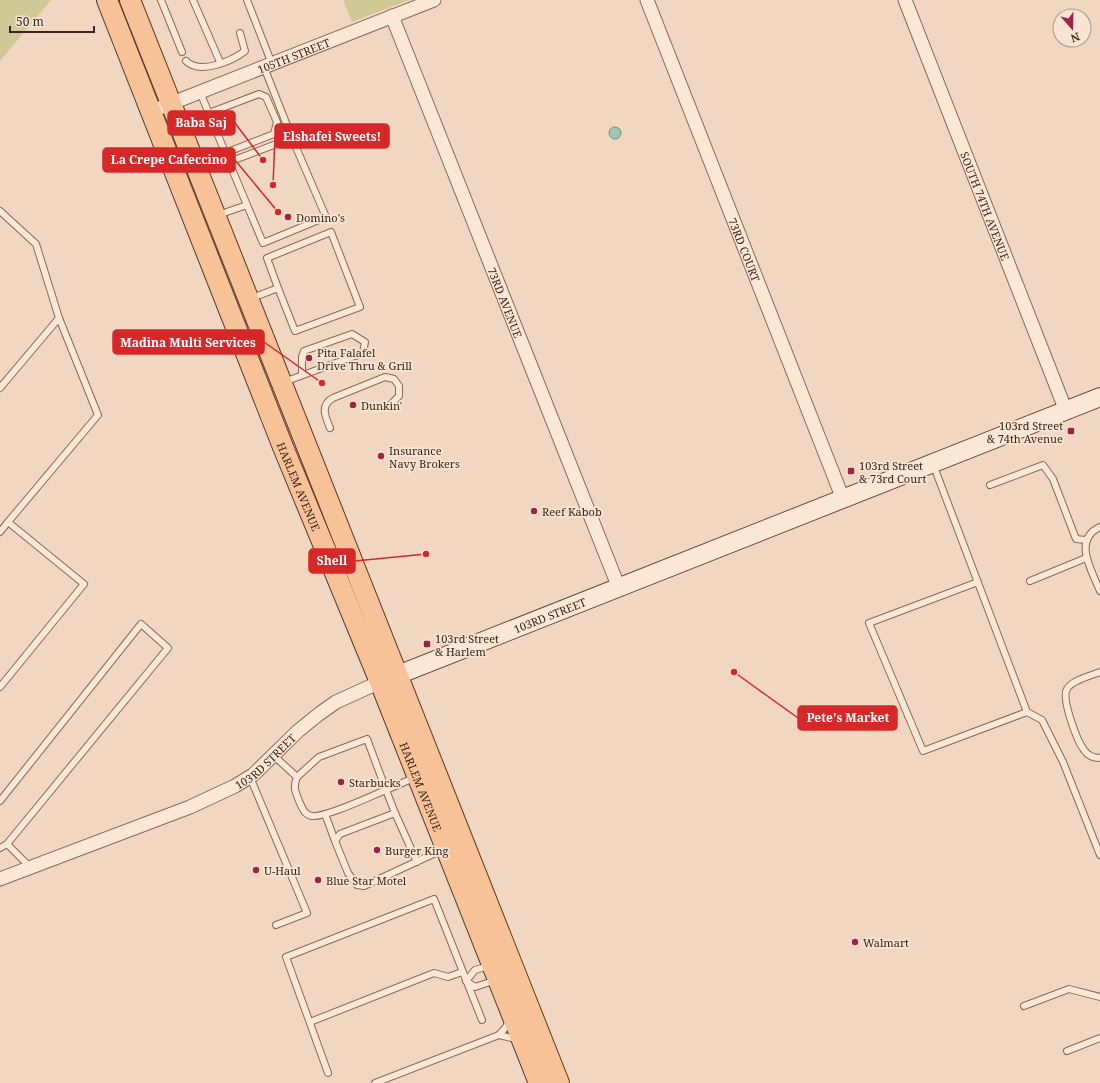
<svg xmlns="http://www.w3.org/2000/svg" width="1100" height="1083" font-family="'Noto Serif',serif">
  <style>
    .green { fill: #d0c995 }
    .water { fill: #a5c3b3; stroke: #6b927f }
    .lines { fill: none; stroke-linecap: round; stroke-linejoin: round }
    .lane-casing { stroke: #8c6758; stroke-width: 8 }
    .street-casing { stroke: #8c6758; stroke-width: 15 }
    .secondary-casing { stroke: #6e483b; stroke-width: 20 }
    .primary-casing { stroke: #5a362c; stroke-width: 22 }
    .lane { stroke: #fbe7d6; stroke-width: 6 }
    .street { stroke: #fbe7d6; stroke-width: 13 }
    .secondary { stroke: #fbe7d6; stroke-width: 18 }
    .primary { stroke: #f7c297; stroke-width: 20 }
    .poi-dot { fill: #9f2342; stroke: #f8e4d2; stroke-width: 1.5 }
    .labels { text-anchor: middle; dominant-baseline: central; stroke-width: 3.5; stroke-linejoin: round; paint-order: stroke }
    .street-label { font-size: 11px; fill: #3b241d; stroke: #f8e4d2 }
    .poi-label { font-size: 11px; fill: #3b241d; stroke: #f8e4d2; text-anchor: start }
    .leader { fill: none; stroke: #d62828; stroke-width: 1.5 }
    .callout-dot { fill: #d62828; stroke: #f8e4d2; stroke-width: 1.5 }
    .callout { fill: #d62828; stroke: #d62828; stroke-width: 1.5 }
    .callout-label { font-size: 12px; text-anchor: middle; font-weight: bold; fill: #fff }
  </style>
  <rect width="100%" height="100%" fill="#f1d7c2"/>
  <g class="green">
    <polygon points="0,0 51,0 0,61"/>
    <polygon points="343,0 409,0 352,22"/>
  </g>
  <circle class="water" cx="615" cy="133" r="6"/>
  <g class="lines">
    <g class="lane-casing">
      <g id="lane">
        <polyline points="161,0 182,52"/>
        <polyline points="193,0 220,62"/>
        <polyline points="247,0 272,64"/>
        <path d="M 186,61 C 200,75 232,61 245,51 L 240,33"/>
        <polyline points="264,67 292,138"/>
        <polyline points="200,92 227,157"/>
        <polyline points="209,113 259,94 266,97 277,122 274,134 225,153"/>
        <polyline points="0,211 36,244 59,318 98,415 8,522"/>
        <polyline points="218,215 247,205 229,162 292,138 326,217 263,243 247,205"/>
        <polyline points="252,298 278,288 295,331 360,307 331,232 267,258 278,288"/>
        <polyline points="284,382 363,353 365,342 352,334 304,351 302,357 302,374"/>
        <polyline points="0,388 59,318"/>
        <path d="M 330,428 C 325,416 320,405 333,398 L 385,377 L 394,379 L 399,386 L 399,396 L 392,403"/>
        <polyline points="933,464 1027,712 923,751 869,623 978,582"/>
        <polyline points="990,485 1043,465 1053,479 1076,539 1086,540"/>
        <path d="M 1100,527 C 1072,540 1092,571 1100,591"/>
        <polyline points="0,532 8,522 84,584 0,687"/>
        <polyline points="1030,581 1086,558"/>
        <path d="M 1100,672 C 1090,676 1072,680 1067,689 C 1061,698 1077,741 1084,750 C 1088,756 1093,758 1100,758"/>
        <polyline points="1027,712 1042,720 1063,762 1100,855"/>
        <path d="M 273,755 L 297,777 C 293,788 295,790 299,801 C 302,807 304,815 312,816 C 325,818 371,796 386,790 L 395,813"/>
        <polyline points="250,777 307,913 276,925"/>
        <polyline points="297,777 319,757 367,739 386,790 416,777"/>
        <polyline points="0,801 141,624 168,648 7,844 0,848"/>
        <polyline points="325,814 335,841"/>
        <polyline points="7,844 30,867"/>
        <polyline points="417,862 395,813 340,834 335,841 348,873 357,885 364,886 444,849"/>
        <polyline points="489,966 475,970 466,981 475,987 496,980"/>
        <polyline points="1024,1006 1069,989 1100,997"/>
        <polyline points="310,1022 434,973 448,977 462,972"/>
        <polyline points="499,1035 516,1039"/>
        <polyline points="1067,1051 1100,1038"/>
        <polyline points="328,1073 286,957 434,899 482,1020"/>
        <polyline points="375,1083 499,1035 506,1027 509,1021"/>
      </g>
    </g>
    <g class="street-casing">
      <g id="street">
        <path id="s1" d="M 647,0 L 843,499"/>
        <path id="s2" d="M 905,0 L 1066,411"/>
        <path id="s3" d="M 392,16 L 619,588"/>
        <path id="s4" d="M 152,111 L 434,0"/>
        <path id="s5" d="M 0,879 L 190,807 L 235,786 L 253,775 L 298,731 L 319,714 L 336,702 L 380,682"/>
      </g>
    </g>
    <g class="secondary-casing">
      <g id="secondary">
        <path id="s6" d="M 385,680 L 1100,397"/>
      </g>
    </g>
    <g class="primary-casing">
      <g id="primary">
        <path id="s7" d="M 107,0 L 283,447 L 380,682 L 539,1083"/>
        <polyline points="130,0 559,1083"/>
      </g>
    </g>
    <use href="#lane" class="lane"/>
    <use href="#street" class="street"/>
    <use href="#secondary" class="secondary"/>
    <use href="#primary" class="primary"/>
  </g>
  <g class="poi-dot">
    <circle cx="288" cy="217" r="4"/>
    <circle cx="309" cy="358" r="4"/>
    <circle cx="353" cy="405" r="4"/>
    <rect x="1067" y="427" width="8" height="8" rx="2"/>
    <circle cx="381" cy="456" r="4"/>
    <rect x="847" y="467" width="8" height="8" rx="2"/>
    <circle cx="534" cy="511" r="4"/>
    <rect x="423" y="640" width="8" height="8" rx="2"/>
    <circle cx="341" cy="782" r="4"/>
    <circle cx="377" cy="850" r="4"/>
    <circle cx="256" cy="870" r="4"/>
    <circle cx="318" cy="880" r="4"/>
    <circle cx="855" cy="942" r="4"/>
  </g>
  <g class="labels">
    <g class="street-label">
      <text stroke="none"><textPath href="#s4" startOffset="152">105TH STREET</textPath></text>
      <text stroke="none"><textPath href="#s2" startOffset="221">SOUTH 74TH AVENUE</textPath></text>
      <text stroke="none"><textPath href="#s1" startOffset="268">73RD COURT</textPath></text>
      <text stroke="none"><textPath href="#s3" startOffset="308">73RD AVENUE</textPath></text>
      <text stroke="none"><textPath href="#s7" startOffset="523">HARLEM AVENUE</textPath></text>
      <text stroke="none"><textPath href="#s6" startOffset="177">103RD STREET</textPath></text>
      <text stroke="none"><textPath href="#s5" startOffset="292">103RD STREET</textPath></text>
      <text stroke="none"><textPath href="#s7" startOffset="847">HARLEM AVENUE</textPath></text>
    </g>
    <g class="poi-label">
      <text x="296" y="217">Domino's</text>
      <text x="317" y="352">Pita Falafel<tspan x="317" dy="13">Drive Thru &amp; Grill</tspan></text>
      <text x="361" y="405">Dunkin'</text>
      <text x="1063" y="425" text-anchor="end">103rd Street<tspan x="1063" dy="13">&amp; 74th Avenue</tspan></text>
      <text x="389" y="450">Insurance<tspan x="389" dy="13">Navy Brokers</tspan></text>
      <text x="859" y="465">103rd Street<tspan x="859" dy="13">&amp; 73rd Court</tspan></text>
      <text x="542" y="511">Reef Kabob</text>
      <text x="435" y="638">103rd Street<tspan x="435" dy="13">&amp; Harlem</tspan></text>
      <text x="349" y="782">Starbucks</text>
      <text x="385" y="850">Burger King</text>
      <text x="264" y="870">U-Haul</text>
      <text x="326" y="880">Blue Star Motel</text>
      <text x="863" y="942">Walmart</text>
    </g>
  </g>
  <path class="leader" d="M263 160L235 123M273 185L275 136M278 212L235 160M322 383L264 342M426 554L355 561M734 672L798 718"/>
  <g class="callout-dot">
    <circle cx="263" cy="160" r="4"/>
    <circle cx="273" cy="185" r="4"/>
    <circle cx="278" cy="212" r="4"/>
    <circle cx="322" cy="383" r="4"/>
    <circle cx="426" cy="554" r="4"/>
    <circle cx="734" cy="672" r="4"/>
  </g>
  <g class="callout">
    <rect x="168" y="111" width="67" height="24" rx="4"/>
    <rect x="275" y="124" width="114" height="24" rx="4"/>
    <rect x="103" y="148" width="132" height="24" rx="4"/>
    <rect x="113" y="330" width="151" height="24" rx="4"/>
    <rect x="309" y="549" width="46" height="24" rx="4"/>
    <rect x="798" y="706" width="99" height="24" rx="4"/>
  </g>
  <g class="callout-label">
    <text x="201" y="127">Baba Saj</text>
    <text x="332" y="141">Elshafei Sweets!</text>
    <text x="169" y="164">La Crepe Cafeccino</text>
    <text x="188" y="347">Madina Multi Services</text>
    <text x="332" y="565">Shell</text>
    <text x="848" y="722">Pete's Market</text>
  </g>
  <g transform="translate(1072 28) rotate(160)"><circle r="19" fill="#f8e4d2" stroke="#ac978a"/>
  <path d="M0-3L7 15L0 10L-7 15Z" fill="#9f2342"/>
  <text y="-6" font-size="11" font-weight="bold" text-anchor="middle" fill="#3b241d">N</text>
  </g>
  <path d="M10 26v6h84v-6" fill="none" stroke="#3b241d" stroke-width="2"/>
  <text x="16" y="26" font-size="12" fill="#3b241d" stroke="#f8e4d2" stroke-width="3" paint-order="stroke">50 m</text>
</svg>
